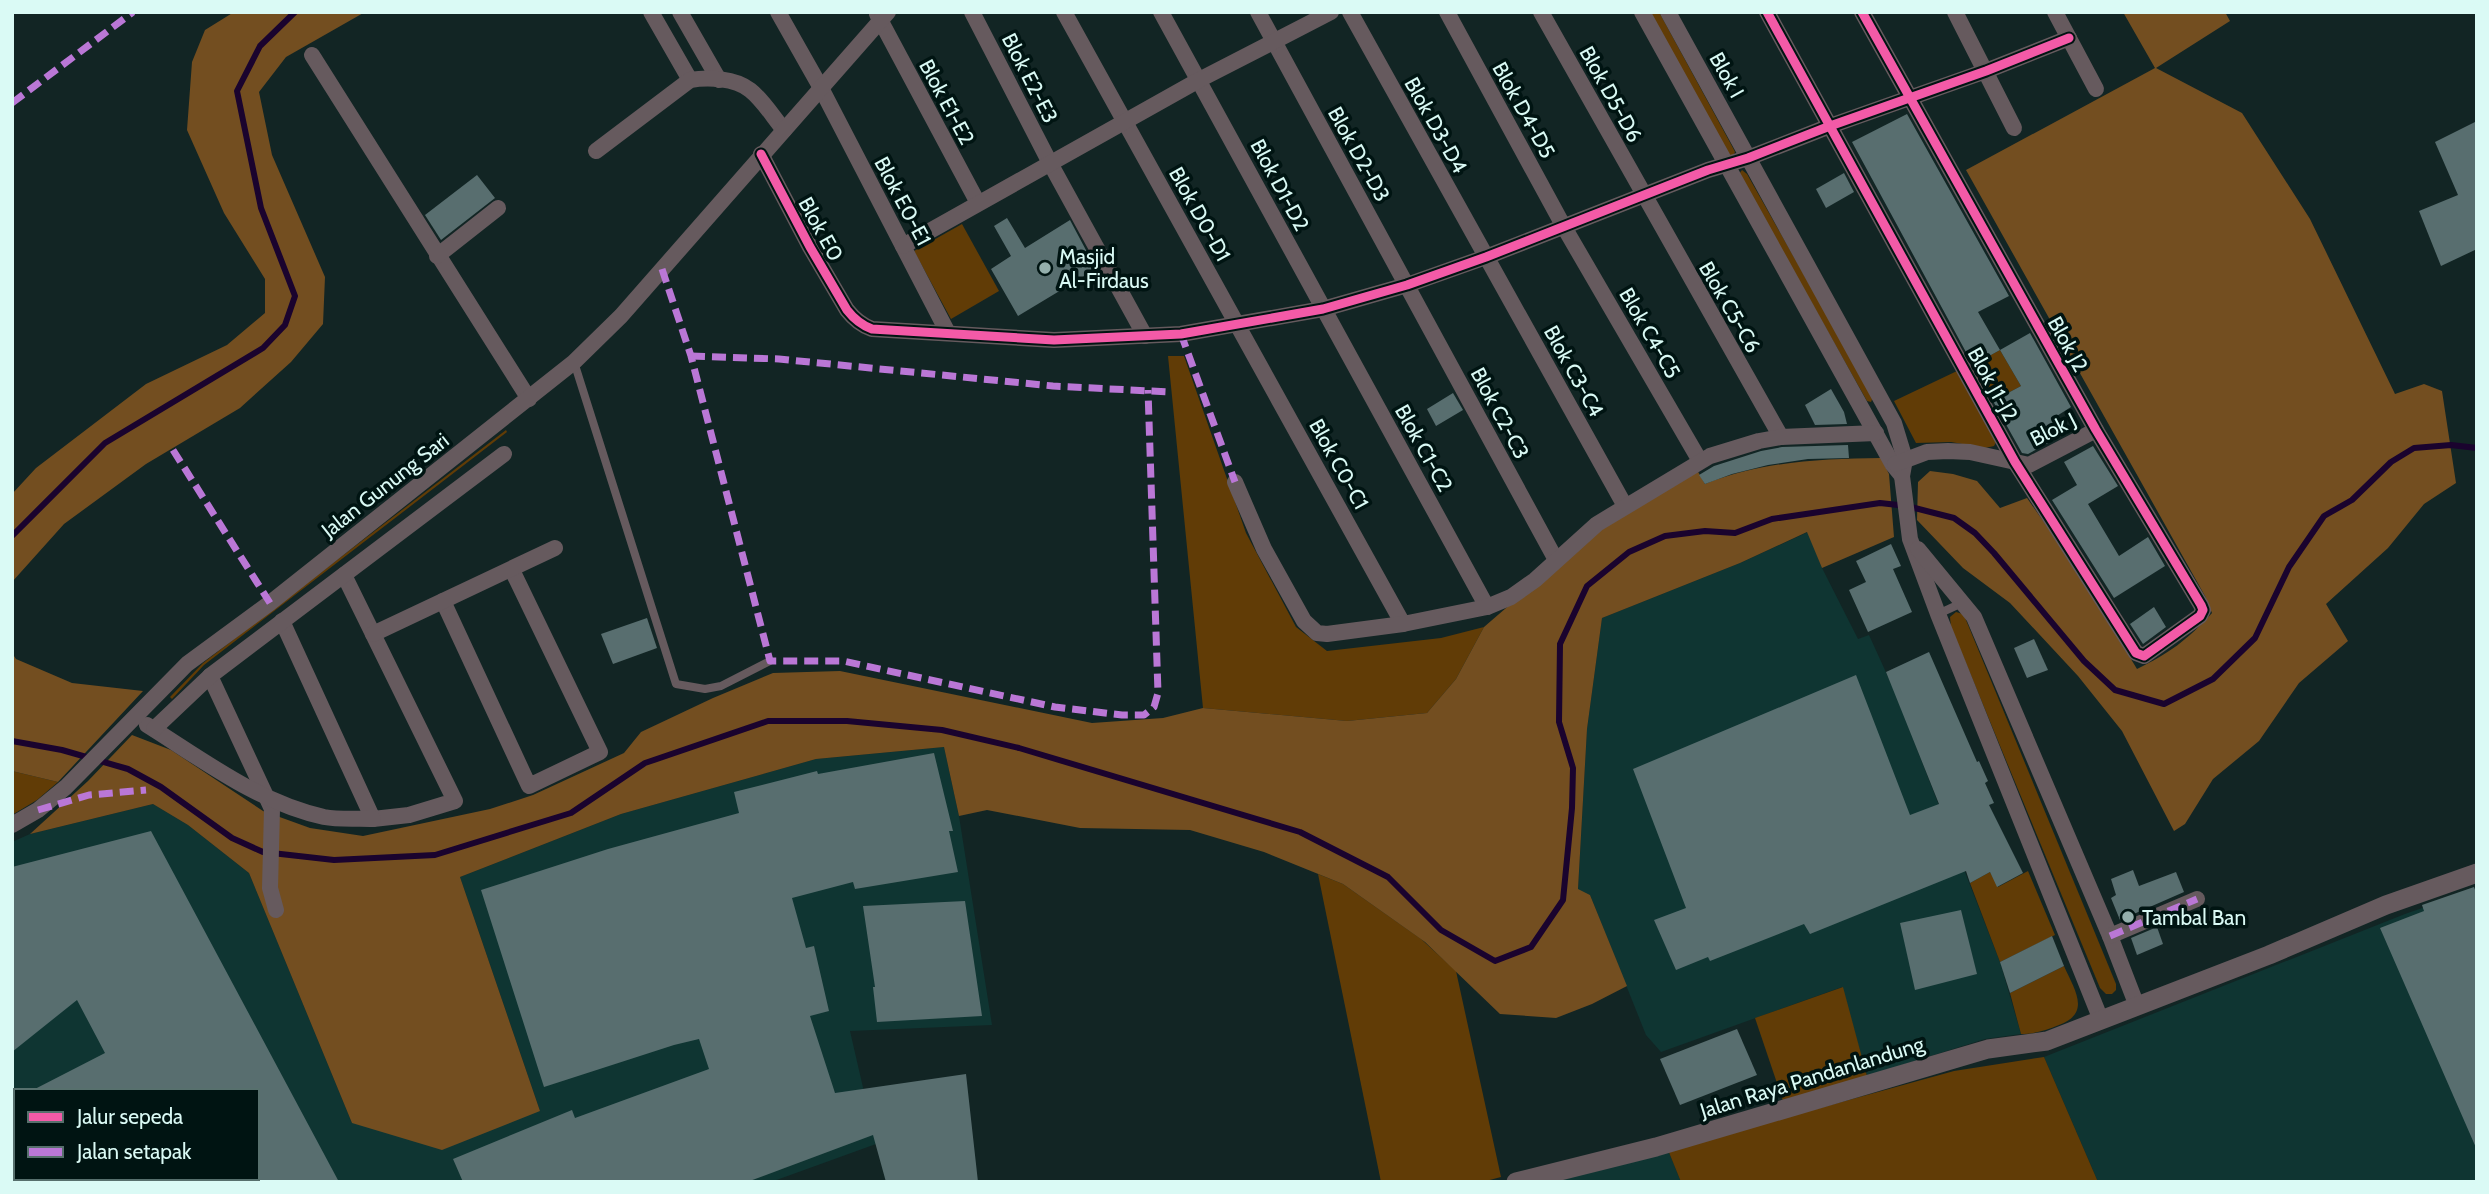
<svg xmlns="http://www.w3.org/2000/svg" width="2489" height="1194" font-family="Cabin,sans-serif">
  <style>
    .built { fill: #0f3532; fill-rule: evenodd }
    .green { fill: #613c06 }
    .forest { fill: #734e20 }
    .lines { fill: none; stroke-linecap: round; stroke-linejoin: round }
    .stream { stroke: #1a032e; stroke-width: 6 }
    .building { fill: #586e6f }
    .service { stroke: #665a5e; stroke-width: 8 }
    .minor { stroke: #665a5e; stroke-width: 16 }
    .tertiary { stroke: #665a5e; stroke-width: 19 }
    .quiet { stroke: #ba77d6; stroke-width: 7; stroke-dasharray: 14 7; stroke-linecap: butt }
    .cycleway-casing { stroke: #001412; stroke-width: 13 }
    .cycleway { stroke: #f35aa7; stroke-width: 9 }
    .poi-dot { fill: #94afac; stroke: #001412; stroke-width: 2.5 }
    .labels { text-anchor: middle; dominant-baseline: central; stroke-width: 7; stroke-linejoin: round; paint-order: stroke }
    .street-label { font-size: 21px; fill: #dafaf5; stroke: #001412 }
    .poi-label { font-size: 21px; fill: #dafaf5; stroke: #001412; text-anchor: start }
  </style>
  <rect width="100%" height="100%" fill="#122524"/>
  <g class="built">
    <polygon points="1808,532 1822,568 1858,639 1869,635 1894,690 2000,962 2021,1034 1985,1039 1867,1076 1842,987 1661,1052 1646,1035 1590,895 1578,890 1587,729 1602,618 1740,563"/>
    <path d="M 944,747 L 959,816 L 992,1025 L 850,1031 L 876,1144 L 771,1182 L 12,1182 L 12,842 L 30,834 L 153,804 L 188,825 L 249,873 L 352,1123 L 540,1111 L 460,877 L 621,814 L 816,759 ZM 16,1091 L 257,1091 L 257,1178 L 16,1178 Z"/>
    <polygon points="2477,889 2477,1182 2098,1182 2044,1057 2405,914"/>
    <polygon points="1668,1150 1681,1182 1546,1182"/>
  </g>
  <g class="green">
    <polygon points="1650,12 1659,12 1733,148 1735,152 1733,156 1728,155"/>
    <polygon points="1742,170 1747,174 1873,397 1871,402 1867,401 1739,174"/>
    <polygon points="962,224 999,291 951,319 914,251"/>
    <polygon points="2000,350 2021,386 1991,402 1969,367"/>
    <polygon points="1168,356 1184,356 1246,533 1296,627 1327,651 1441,638 1484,627 1456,679 1427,713 1347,721 1203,708"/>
    <polygon points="1957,371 1997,440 1994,446 1985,448 1951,442 1916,443 1894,401"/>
    <polygon points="506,430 507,432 204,665 172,699 170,697 203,663"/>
    <polygon points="1956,612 1963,614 1966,620 2116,984 2116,990 2112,994 2106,994 2100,988 1951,627 1950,617"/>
    <polygon points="12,771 58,782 37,800 12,815"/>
    <polygon points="2028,871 2055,935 2000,962 1970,883 1990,872 1998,887"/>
    <polygon points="1318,874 1343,884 1421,939 1456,971 1501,1177 1482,1182 1381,1182"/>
    <path d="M 2064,966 C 2074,989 2092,1013 2059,1025 C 2046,1030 2036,1034 2021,1034 L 2010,993 Z"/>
    <polygon points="1843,987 1867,1076 1783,1101 1755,1018"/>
    <polygon points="2044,1057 2098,1182 1681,1182 1668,1150 1954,1071"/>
  </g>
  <g class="forest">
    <polygon points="234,12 365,12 286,57 259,92 272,155 325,277 323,324 291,362 240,408 146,464 64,524 12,582 12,494 36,468 146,384 227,345 265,313 265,279 224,213 187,130 192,62 205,30"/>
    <path d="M 2123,12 L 2225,12 L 2230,21 L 2156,68 L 2242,113 L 2310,219 L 2395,394 L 2424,384 L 2442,391 L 2456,483 L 2424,504 L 2388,548 L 2326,604 L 2348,641 L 2299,683 L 2259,741 L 2213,779 L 2185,824 L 2174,831 L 2122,731 L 2078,676 L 2010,603 L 1963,568 L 1917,520 L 1918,482 L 1930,471 L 1953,474 L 1977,481 L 2000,508 L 2027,498 L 2070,559 L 2137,669 C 2170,653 2187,640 2212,613 L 2205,596 L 1966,170 L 2155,68 Z"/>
    <path d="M 1881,458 L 1889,474 L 1894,537 L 1822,568 L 1807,532 L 1740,563 L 1602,618 L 1587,729 L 1578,889 L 1590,895 L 1627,986 L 1592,1004 L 1556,1018 L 1500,1014 L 1425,942 L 1343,884 L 1264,852 L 1190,830 L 1080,828 L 987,810 L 959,816 L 944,747 L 816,759 L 621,814 L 460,877 L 540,1111 L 442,1150 L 352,1123 L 249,873 L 188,825 L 153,804 L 30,834 L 88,781 L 132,735 L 171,750 L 263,811 L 310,828 L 363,836 L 490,809 L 533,795 L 624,753 L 641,732 L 713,698 L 773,673 L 840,671 L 1092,723 L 1163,718 L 1203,708 L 1347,721 L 1427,713 L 1456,679 L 1484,627 L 1593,533 L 1697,470 L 1705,484 C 1763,461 1820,459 1881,458 Z"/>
    <polygon points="12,653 16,659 72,683 143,691 58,782 12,771"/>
  </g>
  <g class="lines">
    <g class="stream">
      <polyline points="12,536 105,443 263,348 285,325 295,296 261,208 237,91 260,46 295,12"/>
      <polyline points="12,741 62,750 128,769 161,787 232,838 263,852 334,860 435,855 571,813 645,763 768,721 847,721 942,730 1019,748 1300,832 1388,877 1441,930 1495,961 1531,947 1563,900 1572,808 1573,768 1559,722 1560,644 1587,586 1629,552 1665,536 1705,531 1735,533 1772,519 1880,503 1907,506 1954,518 1975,533 1994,553 2084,661 2115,690 2164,704 2213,679 2255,638 2289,567 2324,516 2352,500 2391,462 2414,448 2451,445 2477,448"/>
    </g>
  </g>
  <g class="building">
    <polygon points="1907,114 2009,296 1978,312 2000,350 1973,365 1852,142"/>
    <polygon points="2477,121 2477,249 2441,266 2419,211 2458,195 2435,142"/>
    <polygon points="1844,173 1854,192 1826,208 1816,189"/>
    <polygon points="477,175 495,198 441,240 425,215"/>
    <polygon points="1007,218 1025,248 1070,220 1096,269 1018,316 991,269 1011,256 994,226"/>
    <polygon points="2030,333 2071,407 2052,419 2061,436 2028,454 2022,453 1993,401 2021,386 2000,350"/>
    <polygon points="1831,389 1844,412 1847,424 1815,425 1805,405"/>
    <polygon points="1453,393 1463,410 1436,426 1427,409"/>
    <polygon points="1848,445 1849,458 1808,459 1768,465 1732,474 1705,484 1699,475 1714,466 1761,451 1782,447"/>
    <polygon points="2093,446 2118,486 2088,504 2119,556 2148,537 2165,566 2114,598 2052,500 2077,485 2064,462"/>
    <polygon points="1891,544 1901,566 1893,569 1912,612 1868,632 1849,590 1866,582 1856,561"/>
    <polygon points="2154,607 2166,627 2143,644 2130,624"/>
    <polygon points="647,618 657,648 613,664 601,634"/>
    <polygon points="2034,639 2048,670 2027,678 2014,648"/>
    <polygon points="1929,652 1977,762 1979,761 1988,781 1985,783 1994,803 1989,805 2023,873 1997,887 1990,872 1970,883 1966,871 1810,934 1804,924 1710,961 1708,957 1676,970 1654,920 1686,908 1633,769 1856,675 1910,815 1939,804 1886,672"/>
    <polygon points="934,753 953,831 949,831 958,872 855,889 853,882 792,898 806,948 814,946 829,1011 810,1016 835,1093 966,1074 978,1182 886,1182 873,1135 747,1182 463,1182 453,1159 572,1110 575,1118 709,1069 699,1039 674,1045 544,1087 481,890 608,849 739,813 734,792 817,771 818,774"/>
    <polygon points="151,831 339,1182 257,1182 257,1091 31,1091 105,1053 77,1000 12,1052 12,867"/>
    <polygon points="2133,870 2139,886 2176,872 2184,892 2120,920 2111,898 2116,895 2111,879"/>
    <polygon points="2474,887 2477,895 2477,1150 2380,928 2424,911 2422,905"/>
    <polygon points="965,901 982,1016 877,1022 873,987 875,987 863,906"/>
    <polygon points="1961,910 1977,974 1915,990 1900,923"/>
    <polygon points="2157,927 2163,944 2137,955 2131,938"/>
    <polygon points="2052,936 2064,966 2010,993 2000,962"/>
    <polygon points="1737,1029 1757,1075 1680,1105 1660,1059"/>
  </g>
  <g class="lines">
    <g class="service">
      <polyline points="574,362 676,684 705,689 721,686 770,661"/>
      <polyline points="1938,614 1964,602"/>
    </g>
    <g class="minor">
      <polyline points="651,12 690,80"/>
      <polyline points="680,12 719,80"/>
      <polyline points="778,12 821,88 948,333"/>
      <polyline points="972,12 1050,163 1145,336"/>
      <polyline points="1064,12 1403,624"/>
      <polyline points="1161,12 1487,607"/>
      <polyline points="1258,12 1556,560"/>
      <polyline points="1350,12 1625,506"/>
      <polyline points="1447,12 1564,227 1700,461"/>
      <polyline points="1541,12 1781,437"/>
      <polyline points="1642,12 1893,465 1902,476"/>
      <polyline points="1668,12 1894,423 1905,459 1902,476 1910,539 1938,614 2101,1020"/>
      <polyline points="1767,12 2015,462 2136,653 2144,656 2200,616 2203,610 2201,605 2096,430 1862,12"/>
      <polyline points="1955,12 2014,128"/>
      <polyline points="2055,12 2096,89"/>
      <polyline points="877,14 978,203"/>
      <polyline points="312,55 529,399"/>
      <path d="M 596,151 L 690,80 C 708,77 735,78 750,90 C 763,100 773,117 784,130"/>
      <path d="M 761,154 L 810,247 L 847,310 C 854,319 861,325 872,329 L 1054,340 L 1181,334 L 1323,309 L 1407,285 L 1486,257 L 1708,170 L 1748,158 L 1830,126 L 1986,71 L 2069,38"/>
      <polyline points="903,246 1199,80 1331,12"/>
      <polyline points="437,256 498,208"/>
      <polyline points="1895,464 1927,452 1948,451 1970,452 2029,465 2096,430"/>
      <polyline points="1235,482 1264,549 1304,621 1317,633 1327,634 1403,624 1487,607 1511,597 1535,580 1597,524 1710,456 1759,441 1781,437 1876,433"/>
      <polyline points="1918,549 1974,617 2110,936 2137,1006"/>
      <polyline points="443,601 529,786 600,752 512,570"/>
      <polyline points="282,621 373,819 409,815 455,801 344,575"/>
      <polyline points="373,634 555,548"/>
      <polyline points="210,676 272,809 270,888 276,910"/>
      <path d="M 147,725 C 203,760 259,803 324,817 C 340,820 358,818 373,819"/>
      <polyline points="154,729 210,676 504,454"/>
      <polyline points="12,825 38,810 66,787 187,664 270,603 574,362 621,316 888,12"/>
      <polyline points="2110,936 2197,899"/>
    </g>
    <polyline class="tertiary" points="1516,1182 1656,1147 1988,1049 2047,1041 2269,955 2386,905 2477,873"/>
    <g class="quiet">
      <polyline points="12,103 133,12"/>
      <polyline points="662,269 691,356 770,661 843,661 1055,707 1122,715 1144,715 1154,707 1158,693 1148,390"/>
      <polyline points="1181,334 1235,482"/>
      <polyline points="691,356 779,359 1053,386 1170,392"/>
      <polyline points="173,450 270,603"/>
      <polyline points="38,810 89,795 146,790"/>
      <polyline points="2110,936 2197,899"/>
    </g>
    <g class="cycleway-casing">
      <g id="cycleway">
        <polyline points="1767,12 2015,462 2136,653 2144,656 2200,616 2203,610 2201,605 2096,430 1862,12"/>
        <path d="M 761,154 L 810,247 L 847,310 C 854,319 861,325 872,329 L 1054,340 L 1181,334 L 1323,309 L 1407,285 L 1486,257 L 1708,170 L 1748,158 L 1830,126 L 1986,71 L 2069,38"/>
      </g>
    </g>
    <use href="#cycleway" class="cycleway"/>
  </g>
  <g class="poi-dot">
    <circle cx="1045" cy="268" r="7"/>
    <circle cx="2128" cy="917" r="7"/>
  </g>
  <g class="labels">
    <g class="street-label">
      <text transform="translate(1727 75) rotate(61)">Blok I</text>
      <text transform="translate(1030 78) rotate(63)">Blok E2-E3</text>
      <text transform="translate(1611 94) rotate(61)">Blok D5-D6</text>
      <text transform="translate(947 102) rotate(62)">Blok E1-E2</text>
      <text transform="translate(1524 110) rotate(61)">Blok D4-D5</text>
      <text transform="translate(1436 125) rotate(61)">Blok D3-D4</text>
      <text transform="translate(1359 154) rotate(61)">Blok D2-D3</text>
      <text transform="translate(1280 185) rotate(62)">Blok D1-D2</text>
      <text transform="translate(903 201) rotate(62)">Blok E0-E1</text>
      <text transform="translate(1200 214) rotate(61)">Blok D0-D1</text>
      <text transform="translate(821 229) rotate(61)">Blok E0</text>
      <text transform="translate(1730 307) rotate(60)">Blok C5-C6</text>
      <text transform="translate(1650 333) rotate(60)">Blok C4-C5</text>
      <text transform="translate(2068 344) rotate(61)">Blok J2</text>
      <text transform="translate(1574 371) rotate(61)">Blok C3-C4</text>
      <text transform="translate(1993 384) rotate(61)">Blok J1-J2</text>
      <text transform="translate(1500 413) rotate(62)">Blok C2-C3</text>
      <text transform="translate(2053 429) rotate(-27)">Blok J</text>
      <text transform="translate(1424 448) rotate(61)">Blok C1-C2</text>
      <text transform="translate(1339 464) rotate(61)">Blok C0-C1</text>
      <text transform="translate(385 485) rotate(-38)">Jalan Gunung Sari</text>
      <text transform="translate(1812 1077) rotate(-17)">Jalan Raya Pandanlandung</text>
    </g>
    <g class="poi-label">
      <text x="1059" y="256">Masjid<tspan x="1059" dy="24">Al-Firdaus</tspan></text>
      <text x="2142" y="917">Tambal Ban</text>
    </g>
  </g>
  <rect width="2489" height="1194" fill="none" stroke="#dafaf5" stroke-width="28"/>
  <rect x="14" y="1089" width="245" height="91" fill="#001412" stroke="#57706d" stroke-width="2"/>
  <rect x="28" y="1112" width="35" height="10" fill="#f35aa7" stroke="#57706d" stroke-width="2"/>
  <text x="77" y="1124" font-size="21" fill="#dafaf5">Jalur sepeda</text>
  <rect x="28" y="1147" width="35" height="10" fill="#ba77d6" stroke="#57706d" stroke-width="2"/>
  <text x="77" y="1159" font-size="21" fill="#dafaf5">Jalan setapak</text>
</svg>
